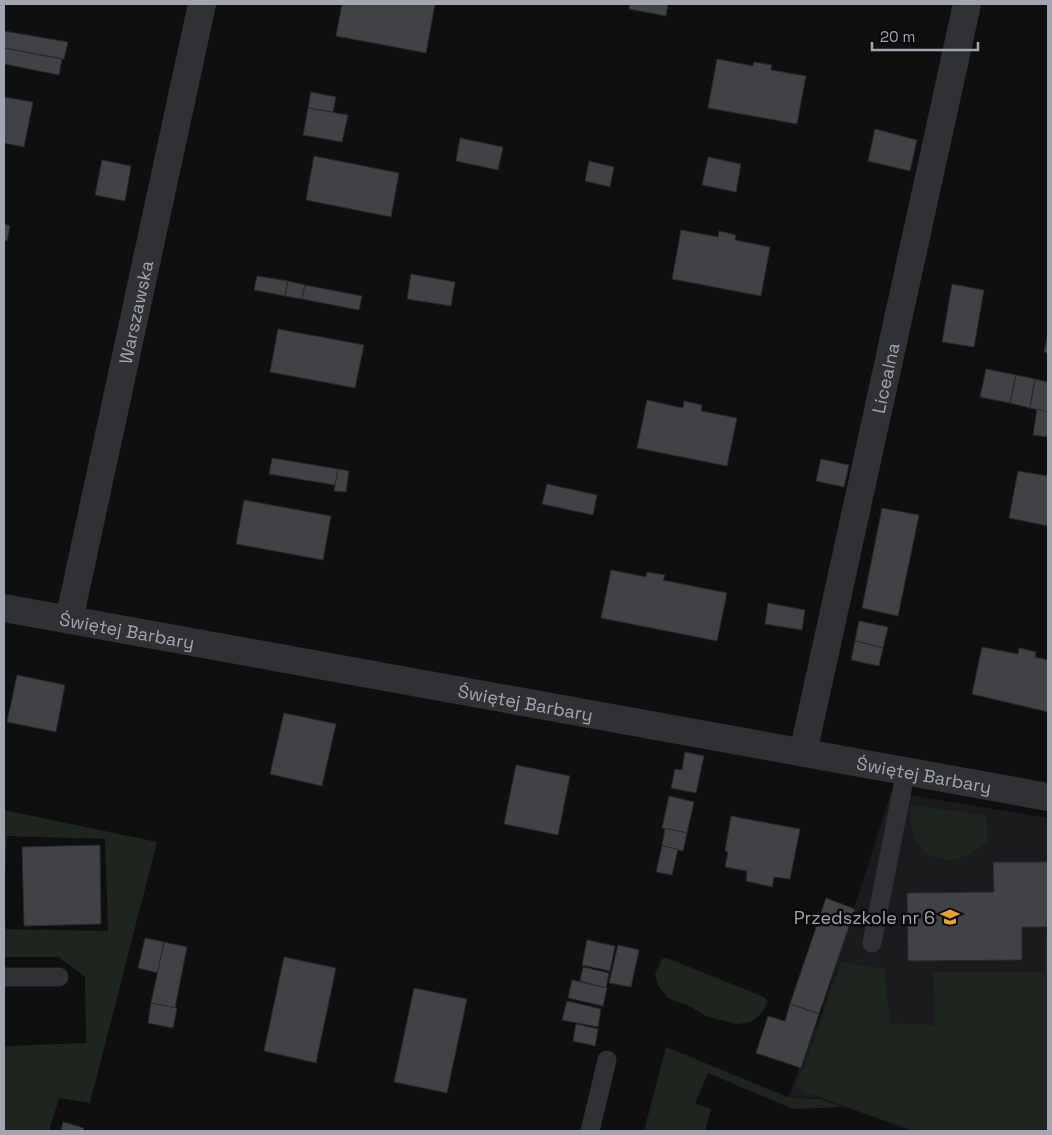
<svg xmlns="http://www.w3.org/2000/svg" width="1052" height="1135" font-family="'Space Grotesk',sans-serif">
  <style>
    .built { fill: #1b1b1d }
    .green { fill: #1e241e }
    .building { fill: #404246; stroke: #29292c }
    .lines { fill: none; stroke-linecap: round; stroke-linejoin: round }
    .lane { stroke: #303135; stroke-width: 19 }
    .street { stroke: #303135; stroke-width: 28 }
    .labels { text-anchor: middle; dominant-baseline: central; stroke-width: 5; stroke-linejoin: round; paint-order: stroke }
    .street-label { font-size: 18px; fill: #a1a6b0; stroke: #0a0a0b }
    .poi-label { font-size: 18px; fill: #a1a6b0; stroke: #0a0a0b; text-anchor: end }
  </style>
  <rect width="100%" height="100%" fill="#0f0f10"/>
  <polygon class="built" points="891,792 1048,818 1048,1131 912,1131 819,1098 788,1097 820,1017"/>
  <g class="green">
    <path d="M 911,805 L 986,815 L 988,843 C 977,849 964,859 952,860 C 936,861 919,852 914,837 C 910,827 911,815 911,805 Z"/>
    <polygon points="4,810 157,842 90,1103 59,1098 49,1131 4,1131 4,1046 86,1043 85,977 59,957 4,957 4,919 6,929 108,931 105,839 7,836 5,872 4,872"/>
    <polygon points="1044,936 1048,936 1048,1131 916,1131 795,1088 821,1022 841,962 885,969 890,1023 935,1025 933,972 1045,972"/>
    <polygon points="667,958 764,997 768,1001 761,1014 751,1022 737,1024 708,1017 689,1006 668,998 658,985 655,974 662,959"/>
    <polygon points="666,1047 788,1097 820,1099 844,1107 793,1109 708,1073 695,1103 711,1109 705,1131 644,1131"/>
  </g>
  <g class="building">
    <polygon points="342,4 435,4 426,53 336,36"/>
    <polygon points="630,4 668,4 666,16 629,9"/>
    <polygon points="4,31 68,42 64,59 4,48"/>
    <polygon points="4,48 62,59 59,75 4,64"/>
    <polygon points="717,59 753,66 754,62 772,65 771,70 806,76 797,124 708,108"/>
    <polygon points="311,92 336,97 333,112 308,108"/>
    <polygon points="4,97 33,102 24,147 4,143"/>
    <polygon points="308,108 348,115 342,142 303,135"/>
    <polygon points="875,129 917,140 910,171 868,161"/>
    <polygon points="460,138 503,147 498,170 456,161"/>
    <polygon points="314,156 399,173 391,217 306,200"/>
    <polygon points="708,157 741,164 736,192 702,185"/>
    <polygon points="102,160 131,166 125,201 95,195"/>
    <polygon points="589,161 614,167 610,187 585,181"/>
    <polygon points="4,224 10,226 7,241 4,240"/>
    <polygon points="681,230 718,237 719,231 736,235 735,240 770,247 761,296 672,279"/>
    <polygon points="411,274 455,282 451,306 407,299"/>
    <polygon points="257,276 288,281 285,296 254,290"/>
    <polygon points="288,281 305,285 302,299 285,296"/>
    <polygon points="952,284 984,290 974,347 942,342"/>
    <polygon points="305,285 362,296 359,310 302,299"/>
    <polygon points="278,329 364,345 355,388 270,372"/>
    <polygon points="1048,333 1048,353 1044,352"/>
    <polygon points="986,369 1016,375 1010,403 980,397"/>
    <polygon points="1016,375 1035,379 1030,408 1010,403"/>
    <polygon points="1035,379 1048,382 1048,412 1030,408"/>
    <polygon points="647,400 683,408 684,401 702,405 701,411 737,418 727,466 637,448"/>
    <polygon points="1037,409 1048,412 1048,437 1033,435"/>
    <polygon points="272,458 338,469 335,485 269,474"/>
    <polygon points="821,459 849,465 844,487 816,481"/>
    <polygon points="338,469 349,471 346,492 334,491"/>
    <polygon points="1018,471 1048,476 1048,526 1009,518"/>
    <polygon points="547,484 597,495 593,515 542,504"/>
    <polygon points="244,500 331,516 323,560 236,544"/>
    <polygon points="882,508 919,515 898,616 862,608"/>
    <polygon points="611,570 646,577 647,572 665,575 663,580 727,593 717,641 601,618"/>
    <polygon points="768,603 805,610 802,630 765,624"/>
    <polygon points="859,621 888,627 883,648 855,641"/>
    <polygon points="855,641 883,648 879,666 851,660"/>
    <polygon points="982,647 1018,654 1019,648 1036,652 1035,657 1048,660 1048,712 972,694"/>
    <polygon points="17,675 65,685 56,732 7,722"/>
    <polygon points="284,713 336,724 322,786 270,774"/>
    <polygon points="685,752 704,756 696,793 671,788 675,769 682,770"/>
    <polygon points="516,765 570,776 558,835 504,824"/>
    <polygon points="669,796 694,802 687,833 662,828"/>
    <polygon points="731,816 800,829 790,879 774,877 772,887 746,881 747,871 725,867 728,852 725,851"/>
    <polygon points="665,828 687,833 683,851 662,846"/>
    <polygon points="100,845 101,924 24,926 22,847"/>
    <polygon points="662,846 678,849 672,875 656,872"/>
    <polygon points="993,862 1048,862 1048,927 1022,927 1022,960 908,961 907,893 994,892"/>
    <polygon points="826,898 855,909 819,1014 790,1004"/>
    <polygon points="145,938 164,942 158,973 138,968"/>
    <polygon points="587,940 615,946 610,971 582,965"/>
    <polygon points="164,942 187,947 175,1008 151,1003"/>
    <polygon points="618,945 639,950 631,987 609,983"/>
    <polygon points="284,957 336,968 316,1063 264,1051"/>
    <polygon points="583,967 609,973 606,988 580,981"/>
    <polygon points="572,980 607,988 603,1006 568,998"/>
    <polygon points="414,988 467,999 447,1093 394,1082"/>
    <polygon points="567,1001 601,1009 598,1027 562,1020"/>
    <polygon points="151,1003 177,1008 173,1028 148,1023"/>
    <polygon points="790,1004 819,1014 801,1068 756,1053 768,1016 785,1021"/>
    <polygon points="576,1024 598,1029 595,1046 573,1041"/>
    <polygon points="63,1122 84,1128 83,1131 61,1131"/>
  </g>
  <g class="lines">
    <g class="lane">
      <polyline points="872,943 906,770"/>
      <polyline points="4,977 59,977"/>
      <polyline points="590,1131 607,1060"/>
    </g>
    <g class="street">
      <path id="s1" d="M 4,608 L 1048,797"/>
      <path id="s2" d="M 69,620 L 202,4"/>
      <path id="s3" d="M 803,753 L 967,4"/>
    </g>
  </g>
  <defs>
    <g id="school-bare" transform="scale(1.5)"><path d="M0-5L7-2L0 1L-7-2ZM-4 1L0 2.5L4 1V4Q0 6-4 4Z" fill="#e5a432" stroke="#0a0a0b" stroke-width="2.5" paint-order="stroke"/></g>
  </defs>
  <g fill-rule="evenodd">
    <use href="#school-bare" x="950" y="917"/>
  </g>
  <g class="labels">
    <g class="street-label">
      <text stroke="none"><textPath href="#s2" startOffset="315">Warszawska</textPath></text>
      <text stroke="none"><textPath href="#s3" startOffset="384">Licealna</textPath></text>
      <text stroke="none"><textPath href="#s1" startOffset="125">Świętej Barbary</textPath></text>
      <text stroke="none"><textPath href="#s1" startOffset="530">Świętej Barbary</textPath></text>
      <text stroke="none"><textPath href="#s1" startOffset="935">Świętej Barbary</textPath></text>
    </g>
    <g class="poi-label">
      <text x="935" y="917">Przedszkole nr 6</text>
    </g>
  </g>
  <rect width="1052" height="1135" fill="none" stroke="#a1a6b0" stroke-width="10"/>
  <path d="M872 42v8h106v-8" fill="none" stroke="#a1a6b0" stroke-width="2.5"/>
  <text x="880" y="42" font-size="15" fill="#a1a6b0" stroke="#0a0a0b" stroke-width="4" paint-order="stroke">20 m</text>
</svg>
